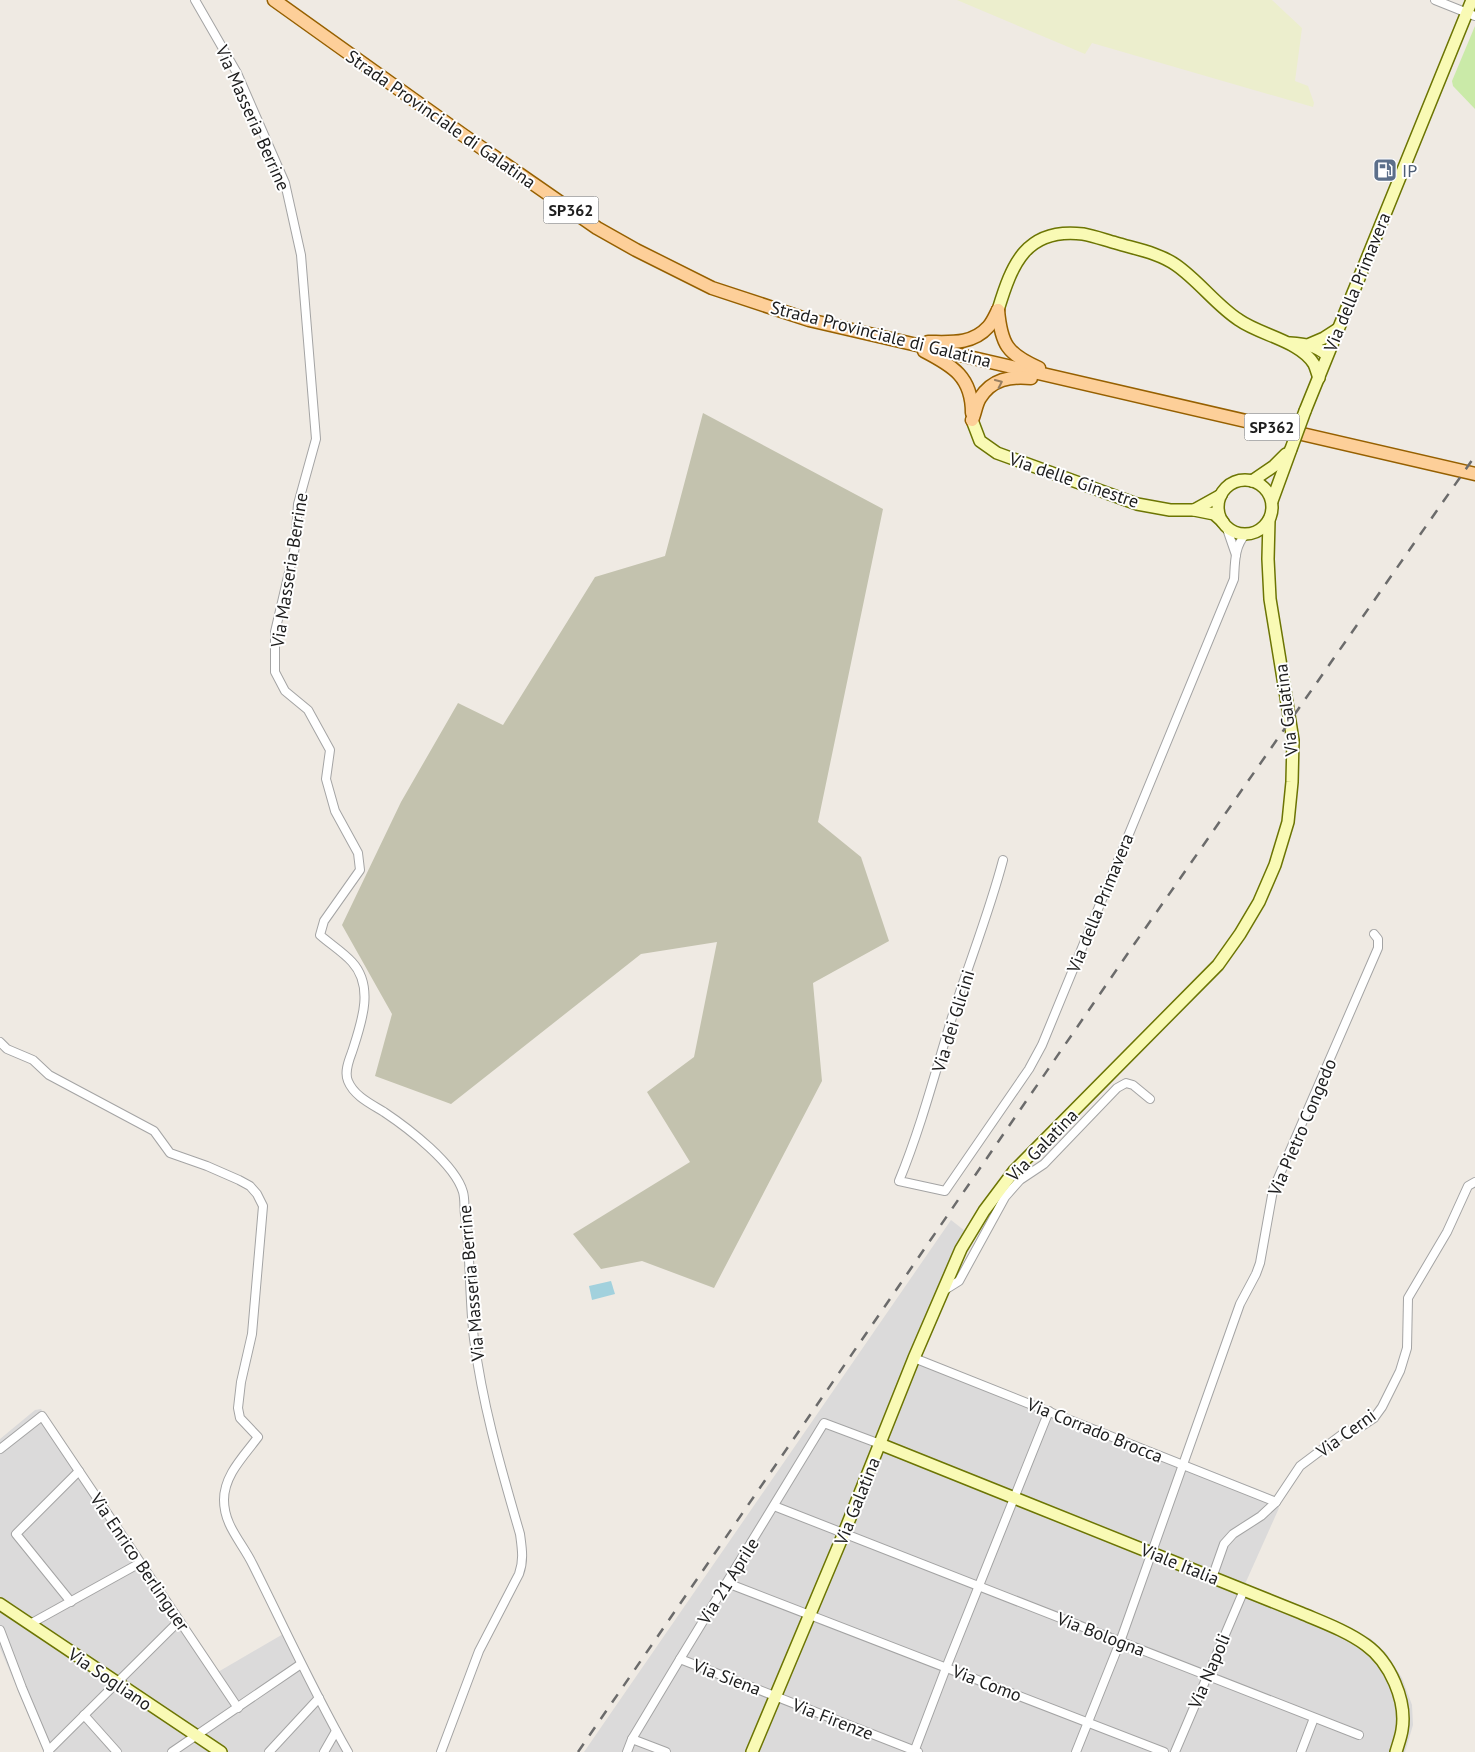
<svg xmlns="http://www.w3.org/2000/svg" width="1475" height="1752" font-family="'PT Sans',sans-serif">
  <style>
    .residential { fill: #dbdada }
    .construction { fill: #c3c2ae }
    .farmland { fill: #eceecd }
    .grass { fill: #caeaa8 }
    .water { fill: #a2d1dd }
    .lines { fill: none; stroke-linecap: round; stroke-linejoin: round }
    .street-casing { stroke: #a4a4a4; stroke-width: 10 }
    .secondary-casing { stroke: #6c7503; stroke-width: 14 }
    .primary-casing { stroke: #966000; stroke-width: 15 }
    .street { stroke: #fff; stroke-width: 8 }
    .secondary { stroke: #f9fab5; stroke-width: 11 }
    .primary { stroke: #fdcf99; stroke-width: 12 }
    .rail { stroke: #6b6b6b; stroke-width: 2.5; stroke-dasharray: 10 10; stroke-linecap: butt }
    .secondary-bridge-casing { stroke: #6c7503; stroke-width: 14; stroke-linecap: butt }
    .secondary-bridge { stroke: #f9fab5; stroke-width: 11 }
    .oneway { stroke: #987f61 }
    .labels { text-anchor: middle; dominant-baseline: central; stroke-width: 4; stroke-linejoin: round; paint-order: stroke }
    .shield { fill: #fff; stroke: #616161; stroke-width: 1 }
    .shield-label { font-size: 16px; font-weight: bold; fill: #1d1d1d }
    .street-label { font-size: 18px; fill: #1d1d1d; stroke: #fff }
    .service-label { font-size: 18px; fill: #4e5e75; stroke: #fff; text-anchor: start }
  </style>
  <rect width="100%" height="100%" fill="#efeae3"/>
  <g class="residential">
    <polygon points="951,1220 974,1238 960,1266 922,1357 1275,1496 1279,1508 1245,1584 1350,1627 1371,1639 1386,1653 1402,1678 1412,1705 1413,1725 1405,1752 584,1752"/>
    <polygon points="41,1409 218,1672 290,1630 352,1752 44,1752 0,1648 0,1439 35,1410"/>
  </g>
  <polygon class="construction" points="703,413 883,509 818,822 861,857 889,941 813,983 822,1081 714,1288 642,1261 601,1269 573,1234 690,1162 647,1092 694,1057 717,942 641,954 451,1104 375,1076 392,1014 342,925 401,802 458,703 503,725 595,577 665,556"/>
  <polygon class="farmland" points="957,0 1272,0 1302,28 1295,81 1308,86 1314,103 1313,107 1092,43 1085,54"/>
  <polygon class="grass" points="1475,26 1475,109 1453,86 1452,81"/>
  <polygon class="water" points="611,1281 615,1294 592,1300 589,1286"/>
  <g class="lines">
    <g class="street-casing">
      <g id="street">
        <path d="M 195,0 L 237,73 L 285,183 L 301,255 L 316,439 L 298,504 L 295,547 L 275,632 L 275,672 L 285,691 L 308,710 L 330,750 L 326,779 L 335,811 L 358,853 L 360,870 L 324,921 L 320,935 C 330,944 343,952 352,962 C 375,987 361,1024 352,1052 C 349,1060 344,1072 348,1081 C 354,1096 371,1104 384,1112 C 408,1128 455,1164 463,1192 C 465,1199 464,1207 465,1215 C 471,1256 469,1298 474,1339 C 483,1408 501,1468 520,1534 C 522,1549 524,1560 519,1574 L 479,1651 L 441,1752"/>
        <polyline points="1435,0 1475,16"/>
        <polyline points="1226,526 1236,555"/>
        <path d="M 1003,860 C 991,906 974,950 959,995 C 939,1057 924,1120 899,1181 L 945,1191 L 1029,1069 L 1042,1045 L 1234,579 C 1235,564 1234,546 1246,534"/>
        <path d="M 0,1042 L 7,1049 L 33,1060 L 49,1075 L 154,1131 L 170,1153 L 207,1166 L 239,1180 L 250,1186 L 257,1194 L 263,1206 L 252,1334 L 241,1382 L 238,1408 L 240,1418 L 258,1437 C 244,1456 224,1475 224,1500 C 224,1526 242,1542 253,1565 C 284,1627 313,1691 348,1752"/>
        <polyline points="943,1291 959,1281 1005,1197 1020,1180 1044,1164 1117,1088 1126,1083 1133,1085 1150,1099"/>
        <polyline points="914,1358 1276,1502"/>
        <polyline points="0,1449 42,1416 238,1708"/>
        <polyline points="774,1506 1359,1735"/>
        <polyline points="1212,1578 1224,1544 1233,1534 1261,1516 1276,1502 1300,1466 1344,1433 1362,1426 1374,1418 1382,1407 1400,1371 1407,1348 1408,1298 1447,1232 1468,1186 1475,1182"/>
        <polyline points="727,1583 1164,1752"/>
        <polyline points="71,1602 16,1534 79,1471"/>
        <polyline points="30,1624 140,1563"/>
        <polyline points="0,1630 22,1688 49,1752"/>
        <polyline points="680,1659 918,1752"/>
        <polyline points="84,1715 117,1752"/>
        <polyline points="632,1739 666,1752"/>
        <polyline points="48,1751 179,1621"/>
        <polyline points="172,1752 301,1664"/>
        <polyline points="269,1752 319,1698"/>
        <polyline points="324,1752 336,1731"/>
        <polyline points="627,1752 632,1739 680,1659 824,1423 880,1444"/>
        <polyline points="914,1752 946,1668 1049,1411"/>
        <polyline points="1076,1752 1120,1642 1240,1304 1256,1274 1260,1263 1273,1190 1378,948 1378,939 1374,934"/>
        <polyline points="1175,1752 1244,1590"/>
        <polyline points="1301,1752 1314,1718"/>
      </g>
    </g>
    <g class="secondary-casing">
      <g id="secondary">
        <path d="M 998,310 C 1012,264 1026,227 1083,234 C 1094,236 1105,240 1116,243 C 1136,249 1159,253 1176,265 C 1199,281 1217,306 1239,320 C 1260,335 1300,341 1314,364 C 1316,368 1317,373 1319,378"/>
        <path d="M 1290,343 C 1305,344 1315,345 1327,355"/>
        <polyline points="1310,344 1324,338 1338,329"/>
        <polyline points="1305,411 1472,0"/>
        <polyline points="972,420 980,441 997,453 1137,504 1170,510 1194,510 1214,514 1223,522"/>
        <circle cx="1245" cy="507" r="27"/>
        <polyline points="1252,481 1274,466 1286,454"/>
        <polyline points="1272,501 1291,449"/>
        <polyline points="1194,510 1221,495"/>
        <path d="M 880,1444 L 1301,1613 C 1322,1622 1347,1631 1366,1645 C 1390,1662 1407,1701 1402,1730 C 1401,1737 1398,1745 1396,1752"/>
        <polyline points="0,1604 221,1752"/>
        <polyline points="752,1752 844,1533 914,1358 961,1249 984,1211 1014,1171 1218,965 1240,934 1259,902 1275,865 1288,822 1292,782 1293,740 1270,599 1268,559 1269,520"/>
      </g>
    </g>
    <g class="primary-casing">
      <g id="primary">
        <polyline points="274,0 463,135 597,228 636,250 712,288 809,320 1475,474"/>
        <path d="M 998,310 C 1001,344 1007,354 1039,368"/>
        <path d="M 928,342 C 949,342 972,345 988,327 C 992,323 995,316 998,310"/>
        <path d="M 924,351 C 953,366 972,377 972,413"/>
        <path d="M 972,420 C 975,414 976,404 980,398 C 992,379 1010,376 1031,378"/>
      </g>
    </g>
    <use href="#street" class="street"/>
    <use href="#secondary" class="secondary"/>
    <use href="#primary" class="primary"/>
    <polyline class="rail" points="578,1752 1135,943 1475,456"/>
    <g class="secondary-bridge-casing">
      <polyline id="secondary-bridge" points="1291,449 1305,411"/>
    </g>
    <use href="#secondary-bridge" class="secondary-bridge"/>
  </g>
  <defs><path id="oneway-chevron" d="M-2-3.5L2.5 0L-2 3.5" fill="none" stroke-width="1.6" stroke-linecap="round" stroke-linejoin="round" transform="scale(1.25)"/></defs>
  <use class="oneway" href="#oneway-chevron" transform="translate(999 383) rotate(-25)"/>
  <defs>
    <g id="fuel-square" transform="scale(1.25)"><rect x="-9" y="-9" width="18" height="18" rx="4" fill="#5c6f8a" stroke="#fff"/><path d="M-5.5-6h7V0h2V4h1.3V-2.5L3-4.5l.8-.8L6-3V5H2.5V1h-1V6h-7ZM-4.2-4.7v3.2H.2V-4.7Z" fill="#fff"/></g>
  </defs>
  <g fill-rule="evenodd">
    <use href="#fuel-square" x="1385" y="170"/>
  </g>
  <g class="labels">
    <g class="shield">
      <rect x="543.5" y="196.5" width="55" height="27" rx="4"/>
      <rect x="1244.5" y="413.5" width="55" height="27" rx="4"/>
    </g>
    <g class="shield-label">
      <text x="571" y="210">SP362</text>
      <text x="1272" y="427">SP362</text>
    </g>
    <g class="street-label">
      <text transform="translate(253 118) rotate(66)">Via Masseria Berrine</text>
      <text transform="translate(441 119) rotate(35)">Strada Provinciale di Galatina</text>
      <text transform="translate(1357 282) rotate(-68)">Via della Primavera</text>
      <text transform="translate(881 334) rotate(14)">Strada Provinciale di Galatina</text>
      <text transform="translate(1074 480) rotate(19)">Via delle Ginestre</text>
      <text transform="translate(289 570) rotate(-81)">Via Masseria Berrine</text>
      <text transform="translate(1286 710) rotate(-97)">Via Galatina</text>
      <text transform="translate(1100 903) rotate(-68)">Via della Primavera</text>
      <text transform="translate(953 1021) rotate(-73)">Via dei Glicini</text>
      <text transform="translate(1302 1127) rotate(-67)">Via Pietro Congedo</text>
      <text transform="translate(1042 1145) rotate(-46)">Via Galatina</text>
      <text transform="translate(471 1283) rotate(-95)">Via Masseria Berrine</text>
      <text transform="translate(1095 1430) rotate(22)">Via Corrado Brocca</text>
      <text transform="translate(1346 1433) rotate(-36)">Via Cerni</text>
      <text transform="translate(857 1501) rotate(-68)">Via Galatina</text>
      <text transform="translate(140 1562) rotate(56)">Via Enrico Berlinguer</text>
      <text transform="translate(1180 1564) rotate(22)">Viale Italia</text>
      <text transform="translate(728 1581) rotate(-58)">Via 21 Aprile</text>
      <text transform="translate(1101 1634) rotate(21)">Via Bologna</text>
      <text transform="translate(1209 1671) rotate(-67)">Via Napoli</text>
      <text transform="translate(727 1677) rotate(21)">Via Siena</text>
      <text transform="translate(110 1679) rotate(34)">Via Sogliano</text>
      <text transform="translate(987 1683) rotate(21)">Via Como</text>
      <text transform="translate(833 1719) rotate(21)">Via Firenze</text>
    </g>
    <g class="service-label">
      <text x="1402" y="170">IP</text>
    </g>
  </g>
</svg>
